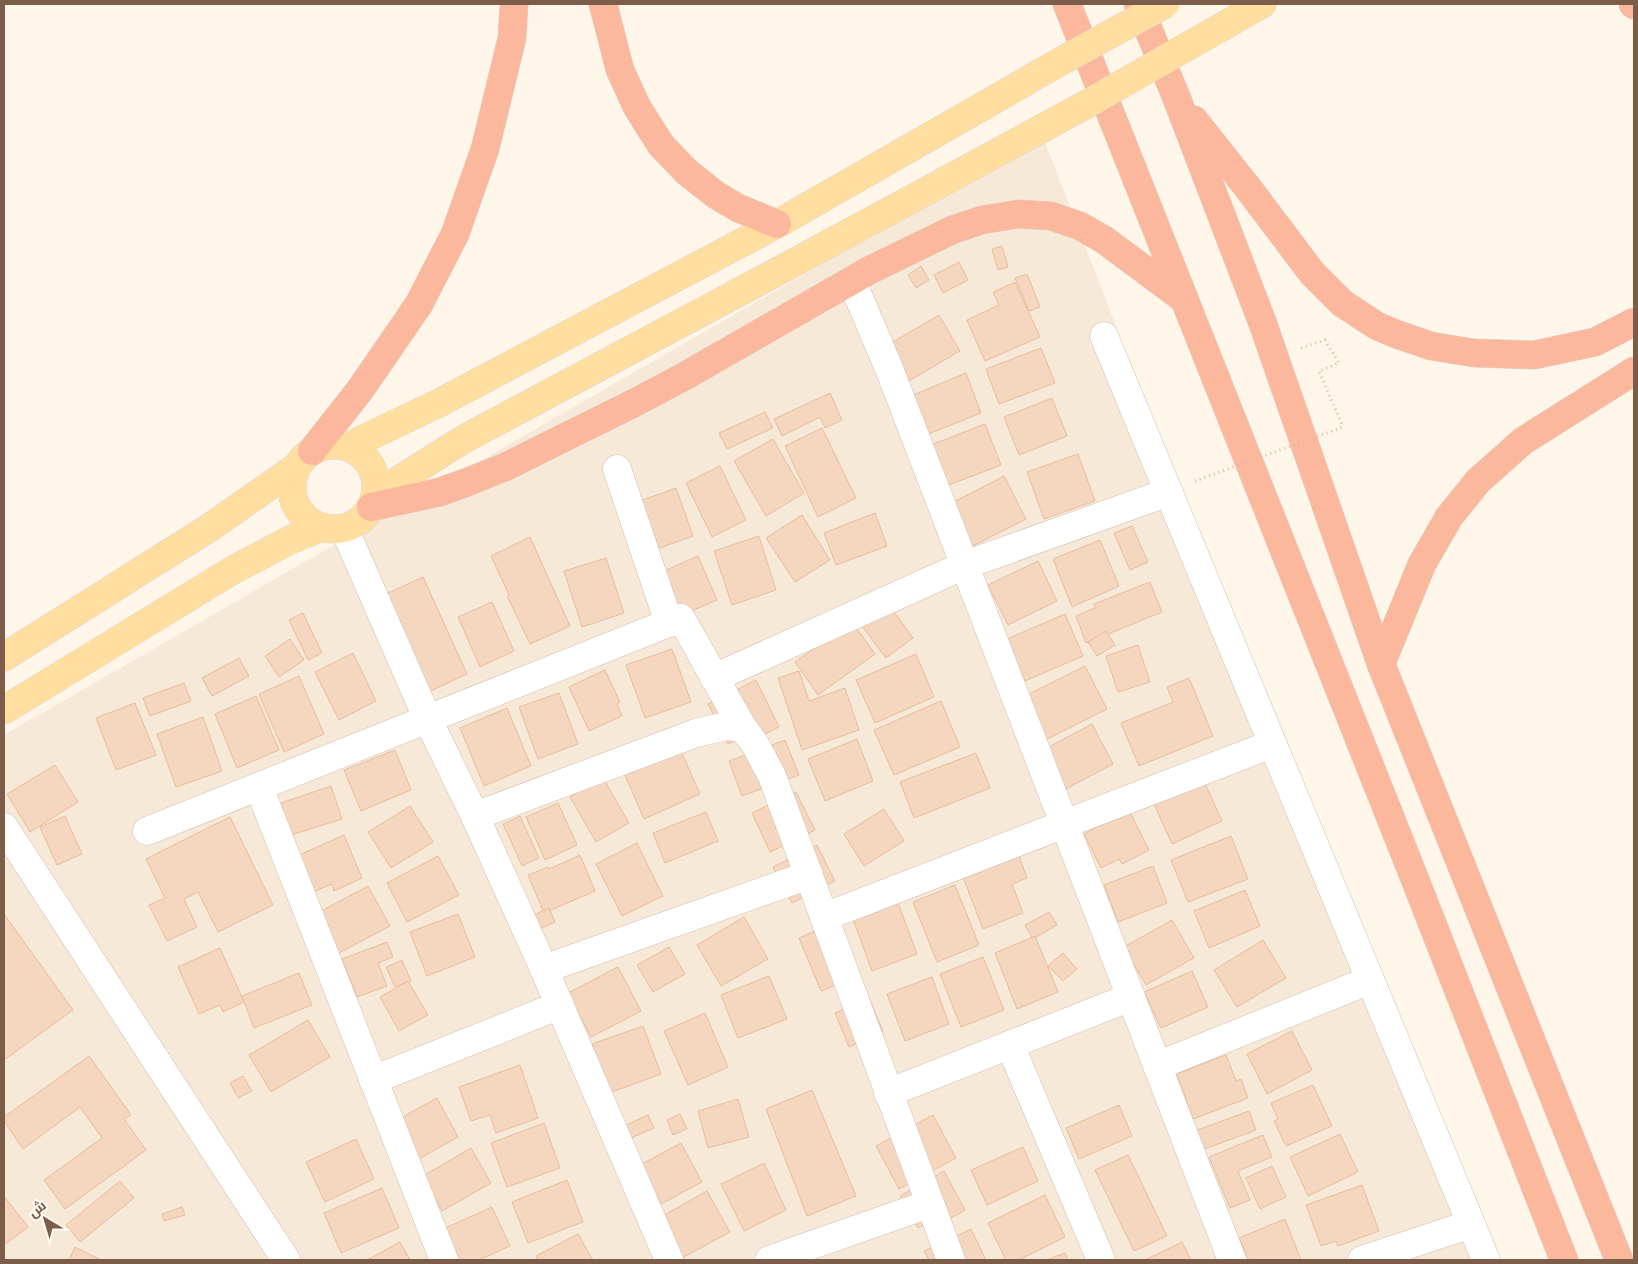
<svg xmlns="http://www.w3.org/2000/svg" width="1638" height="1264" font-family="Figtree,Cairo,sans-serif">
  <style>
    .residential { fill: #f6e9d7 }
    .building { fill: #f5d6be; stroke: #e9bd9d }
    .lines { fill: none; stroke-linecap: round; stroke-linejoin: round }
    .minor-casing { stroke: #d2bead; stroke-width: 29 }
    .major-casing { stroke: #ddd5d0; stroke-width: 29 }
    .highway-casing { stroke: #ddd5d0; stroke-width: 29 }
    .path { stroke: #dbb9a0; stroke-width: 3; stroke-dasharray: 1 4; stroke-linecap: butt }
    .minor { stroke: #fff; stroke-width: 28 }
    .major { stroke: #ffde9f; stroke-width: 28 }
    .highway { stroke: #fcb89c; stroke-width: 28 }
    .major-bridge-casing { stroke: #ddd5d0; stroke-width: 29; stroke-linecap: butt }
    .path-bridge { stroke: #dbb9a0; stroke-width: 3; stroke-dasharray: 1 4; stroke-linecap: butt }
    .major-bridge { stroke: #ffde9f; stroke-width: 28 }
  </style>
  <rect width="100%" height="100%" fill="#fef6e9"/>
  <polygon class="residential" points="1043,137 1476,1260 4,1260 4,735"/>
  <g class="building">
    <polygon points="1002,246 1008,267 998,270 992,249"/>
    <polygon points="959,262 968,280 943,293 934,275"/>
    <polygon points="921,266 929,280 916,288 908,275"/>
    <polygon points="1027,274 1040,307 1029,311 1015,278"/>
    <polygon points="1015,282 1040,337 985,361 967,320 999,305 993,292"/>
    <polygon points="939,315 960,351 907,382 886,346"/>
    <polygon points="1041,348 1055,383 999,404 986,369"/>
    <polygon points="966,373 981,413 926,435 911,396"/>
    <polygon points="830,393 842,420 825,428 820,417 782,436 774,419"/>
    <polygon points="1052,398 1067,436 1019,455 1004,417"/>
    <polygon points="765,412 773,428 727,449 719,433"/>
    <polygon points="985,424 1001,465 946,486 931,445"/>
    <polygon points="822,428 856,498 818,517 785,446"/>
    <polygon points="773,439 804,493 766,516 734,461"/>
    <polygon points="1078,454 1095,501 1044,519 1027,472"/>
    <polygon points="720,466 746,520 712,537 686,483"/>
    <polygon points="1004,476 1026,519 973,546 952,503"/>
    <polygon points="676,488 693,536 651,551 634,503"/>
    <polygon points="875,513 887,546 836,565 824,533"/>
    <polygon points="802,515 830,560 795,582 766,538"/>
    <polygon points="1132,526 1148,562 1130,570 1114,533"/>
    <polygon points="759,536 776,590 732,605 714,551"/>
    <polygon points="530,537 570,626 530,644 507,596 509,595 491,556"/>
    <polygon points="1100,540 1119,586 1072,607 1053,559"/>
    <polygon points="698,556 717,600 673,619 655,575"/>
    <polygon points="606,558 624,613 582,627 564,571"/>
    <polygon points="1038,561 1057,601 1008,625 988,585"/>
    <polygon points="423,577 467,674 424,694 377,598"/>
    <polygon points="1150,582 1162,612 1086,643 1076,616 1095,608 1094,604"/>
    <polygon points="492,602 514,651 480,667 458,617"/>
    <polygon points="889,605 913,638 886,658 861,625"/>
    <polygon points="303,613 322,653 308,660 289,620"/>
    <polygon points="1065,614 1083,656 1025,681 1007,639"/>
    <polygon points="852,622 875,654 818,695 795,662"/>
    <polygon points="1106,631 1115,645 1097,656 1088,642"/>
    <polygon points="290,639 304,660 279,677 265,656"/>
    <polygon points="1138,645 1150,682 1118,692 1106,656"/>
    <polygon points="672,649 691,702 645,718 626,665"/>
    <polygon points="353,653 376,701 339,720 315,672"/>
    <polygon points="916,654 934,697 875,723 856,680"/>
    <polygon points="239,658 249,676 212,696 202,678"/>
    <polygon points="1085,666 1107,709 1045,740 1023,697"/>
    <polygon points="605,670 620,702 617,704 622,716 589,731 569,687"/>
    <polygon points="799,671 809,701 845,688 859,730 802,750 778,678"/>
    <polygon points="299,676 324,734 284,752 259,694"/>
    <polygon points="1189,678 1213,736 1139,766 1121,723 1173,702 1167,687"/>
    <polygon points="756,680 779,727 753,740 750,733 728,744 708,704"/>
    <polygon points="184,683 191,701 150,716 143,698"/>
    <polygon points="559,693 578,744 538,759 519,707"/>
    <polygon points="256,696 279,750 237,768 215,714"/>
    <polygon points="941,701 960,747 894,775 874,730"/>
    <polygon points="135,703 156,755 116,770 96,718"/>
    <polygon points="507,708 531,766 484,786 460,728"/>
    <polygon points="203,717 222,771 176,787 157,734"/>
    <polygon points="1092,724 1113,764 1064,790 1043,750"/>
    <polygon points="857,739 873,781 825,801 808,759"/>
    <polygon points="785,740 799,775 742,796 729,761"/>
    <polygon points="395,750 411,790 361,811 344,770"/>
    <polygon points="681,751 700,794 644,819 625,775"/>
    <polygon points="976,753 990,788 914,818 900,782"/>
    <polygon points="55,765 78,802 30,832 7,794"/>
    <polygon points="603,778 629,823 596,842 570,797"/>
    <polygon points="1204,781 1222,821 1172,844 1154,804"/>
    <polygon points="331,786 342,819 291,835 281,803"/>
    <polygon points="796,792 815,830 770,852 752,813"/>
    <polygon points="558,803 577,845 545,860 526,817"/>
    <polygon points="410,806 433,842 391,868 368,832"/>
    <polygon points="884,809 904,841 864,866 844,834"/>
    <polygon points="1129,810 1149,850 1122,864 1119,859 1101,868 1084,834"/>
    <polygon points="706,812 718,841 665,863 653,833"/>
    <polygon points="65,816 82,854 57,865 40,827"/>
    <polygon points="520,816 539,858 522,866 503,824"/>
    <polygon points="230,817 273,905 218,932 198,892 184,899 197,927 167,941 149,905 165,898 146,859"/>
    <polygon points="344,835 362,878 334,891 332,884 313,892 297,856"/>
    <polygon points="1231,836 1248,879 1188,902 1171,860"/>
    <polygon points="637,843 663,896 622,916 596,864"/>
    <polygon points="817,845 835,881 792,903 773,867"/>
    <polygon points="580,855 595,891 544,913 528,875 548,867 549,869"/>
    <polygon points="438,856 459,895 407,922 387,883"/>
    <polygon points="1019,856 1027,878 1012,884 1023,913 983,929 963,877"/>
    <polygon points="1153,866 1167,903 1118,922 1104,885"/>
    <polygon points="955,885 979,945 937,962 913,902"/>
    <polygon points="368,886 390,926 337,954 316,914"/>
    <polygon points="1245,890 1260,926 1209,948 1194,911"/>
    <polygon points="898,903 917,954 872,971 853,919"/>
    <polygon points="549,908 555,922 535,931 529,917"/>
    <polygon points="1049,912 1057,925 1033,939 1025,925"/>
    <polygon points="4,914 73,1010 4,1060"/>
    <polygon points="458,914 475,957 427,976 410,932"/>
    <polygon points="744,917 768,959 721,986 697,945"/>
    <polygon points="1172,920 1194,958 1146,985 1124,947"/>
    <polygon points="837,922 865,988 844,997 838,984 821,991 799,938"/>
    <polygon points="1035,936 1058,992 1017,1009 995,953"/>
    <polygon points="1263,940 1286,978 1237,1007 1214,970"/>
    <polygon points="387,942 393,957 378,963 387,986 357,997 342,959"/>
    <polygon points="669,947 685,974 653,992 637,965"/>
    <polygon points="220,948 244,1002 223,1012 220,1005 199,1014 178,967"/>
    <polygon points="1063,953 1077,969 1063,981 1048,966"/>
    <polygon points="983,957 1004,1010 961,1027 940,974"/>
    <polygon points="402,960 411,981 395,987 386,967"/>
    <polygon points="618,967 641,1011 591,1037 568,993"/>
    <polygon points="1192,971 1208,1007 1161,1028 1144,992"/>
    <polygon points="299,973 312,1005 254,1028 242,996"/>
    <polygon points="769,976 787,1019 738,1038 721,995"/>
    <polygon points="932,977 949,1024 905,1041 887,994"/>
    <polygon points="408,981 428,1015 399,1031 380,997"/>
    <polygon points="869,998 883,1031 849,1047 835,1013"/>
    <polygon points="705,1013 728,1067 688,1085 664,1031"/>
    <polygon points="308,1020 330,1057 271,1092 249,1055"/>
    <polygon points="643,1026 661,1074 609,1093 592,1044"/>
    <polygon points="1292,1031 1312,1070 1267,1094 1247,1054"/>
    <polygon points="1226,1055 1236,1081 1241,1079 1248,1098 1193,1119 1177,1074"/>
    <polygon points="89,1056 131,1115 124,1119 146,1150 65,1209 44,1180 102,1138 80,1107 23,1149 4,1121 4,1117"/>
    <polygon points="520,1065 538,1118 496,1133 490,1115 471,1121 459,1087"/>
    <polygon points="243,1076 252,1091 238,1098 230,1083"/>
    <polygon points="1313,1085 1332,1126 1286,1146 1274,1121 1278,1119 1271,1103"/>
    <polygon points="812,1090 856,1196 807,1216 766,1109"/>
    <polygon points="437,1098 458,1137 419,1159 397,1120"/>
    <polygon points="738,1099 749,1137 708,1148 698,1111"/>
    <polygon points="1119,1105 1132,1136 1079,1159 1066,1128"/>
    <polygon points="1249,1111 1256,1130 1202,1150 1195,1131"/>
    <polygon points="680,1114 687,1129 673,1135 667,1120"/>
    <polygon points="648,1115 654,1128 615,1145 609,1133"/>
    <polygon points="933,1115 956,1158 899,1189 876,1146"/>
    <polygon points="544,1123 560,1168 507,1187 491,1143"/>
    <polygon points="1340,1134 1358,1172 1308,1196 1290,1157"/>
    <polygon points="1263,1135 1272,1157 1238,1171 1250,1200 1230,1208 1209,1157"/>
    <polygon points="356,1139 374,1179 325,1202 306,1162"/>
    <polygon points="681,1143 702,1182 661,1204 640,1165"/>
    <polygon points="1023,1147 1038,1181 987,1205 971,1170"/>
    <polygon points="471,1148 491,1183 442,1211 423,1176"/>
    <polygon points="1128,1155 1167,1236 1134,1251 1095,1170"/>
    <polygon points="764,1163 786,1210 744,1231 721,1184"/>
    <polygon points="1272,1166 1286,1197 1260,1209 1246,1178"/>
    <polygon points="944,1171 965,1210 937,1226 934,1219 918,1228 900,1196"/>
    <polygon points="567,1180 583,1222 528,1243 512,1202"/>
    <polygon points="120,1181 134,1198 80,1242 66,1225"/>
    <polygon points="1362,1185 1379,1231 1338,1246 1336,1241 1321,1246 1306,1205"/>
    <polygon points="382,1188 399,1228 341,1253 324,1213"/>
    <polygon points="707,1191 730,1232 682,1258 659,1218"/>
    <polygon points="1045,1195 1065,1237 1019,1260 1006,1260 988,1223"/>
    <polygon points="4,1196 28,1227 4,1245"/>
    <polygon points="182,1207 185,1215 164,1221 162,1214"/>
    <polygon points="492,1207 510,1246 479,1260 457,1260 443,1229"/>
    <polygon points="1285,1219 1301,1260 1249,1260 1239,1238"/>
    <polygon points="971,1229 986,1260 929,1260 924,1251"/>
    <polygon points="578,1234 593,1260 538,1260 536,1256"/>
    <polygon points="400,1242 410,1260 367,1260"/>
    <polygon points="1182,1242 1191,1260 1145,1260"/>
    <polygon points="75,1247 101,1260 69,1260"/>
    <polygon points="1065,1253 1068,1260 1046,1260"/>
  </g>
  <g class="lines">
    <g class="minor-casing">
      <g id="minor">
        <polyline points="857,293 890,371 1232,1260"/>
        <polyline points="1104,336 1486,1260"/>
        <polyline points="617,469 669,623"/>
        <polyline points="344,528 428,720 475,816 544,969 669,1260"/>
        <polyline points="714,678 965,565 1169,492"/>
        <polyline points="259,787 444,1260"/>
        <polyline points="475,816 696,733 726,726 743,728 755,744 772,776 951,1260"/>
        <polyline points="4,827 286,1260"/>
        <polyline points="147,831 681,618 743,728"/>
        <polyline points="824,917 1272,744"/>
        <polyline points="544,969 809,875"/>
        <polyline points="1010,1045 1101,1260"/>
        <polyline points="1157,1066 1370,980"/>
        <polyline points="373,1080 560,1005"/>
        <polyline points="888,1093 1131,997"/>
        <polyline points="769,1260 929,1204"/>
        <polyline points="1362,1260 1471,1224"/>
      </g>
    </g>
    <g class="major-casing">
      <g id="major">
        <polyline points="1190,45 1262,4"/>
        <circle cx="334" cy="487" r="42"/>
        <polyline points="347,447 439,403 777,224 1065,59"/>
        <polyline points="375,495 464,439 799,260 1087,104"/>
        <polyline points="4,657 209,528 295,468"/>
        <polyline points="4,710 233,570 290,540 320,528"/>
      </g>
    </g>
    <g class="highway-casing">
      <g id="highway">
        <polyline points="603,4 620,70 637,107 661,145 687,172 716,195 738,208 777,224"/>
        <polyline points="1067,4 1416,882 1564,1260"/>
        <polyline points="1138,4 1177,99 1263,324 1381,664 1619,1260"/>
        <polyline points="1633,4 1634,5"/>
        <polyline points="1194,120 1248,188 1312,273 1342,303 1377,326 1396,334 1431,346 1474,353 1534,355 1595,342 1634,322"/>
        <polyline points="312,451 360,390 419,304 455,234 485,149 512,38 514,4"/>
        <polyline points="371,507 440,492 465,483 505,467 634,403 685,376 870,270 952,230 982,220 1018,214 1051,216 1080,226 1103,239 1184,299"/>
        <polyline points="1381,664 1422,564 1449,517 1478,481 1523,441 1634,371"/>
      </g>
    </g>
    <polyline class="path" points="1301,348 1325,340 1339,363 1319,371 1343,427"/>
    <use href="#minor" class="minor"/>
    <use href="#major" class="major"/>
    <use href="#highway" class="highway"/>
    <g class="major-bridge-casing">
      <g id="major-bridge">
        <polyline points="1065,59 1165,4"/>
        <polyline points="1087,104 1190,45"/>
      </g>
    </g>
    <polyline class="path-bridge" points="1195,481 1343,427"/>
    <use href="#major-bridge" class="major-bridge"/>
  </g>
  <rect width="1638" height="1264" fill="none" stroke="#7b5d4a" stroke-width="10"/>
  <g transform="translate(45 1219) rotate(322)" stroke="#fffaf1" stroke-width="4" paint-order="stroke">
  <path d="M0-4L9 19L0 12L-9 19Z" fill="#7b5d4a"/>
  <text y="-8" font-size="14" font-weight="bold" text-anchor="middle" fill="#7b5d4a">ش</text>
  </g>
</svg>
